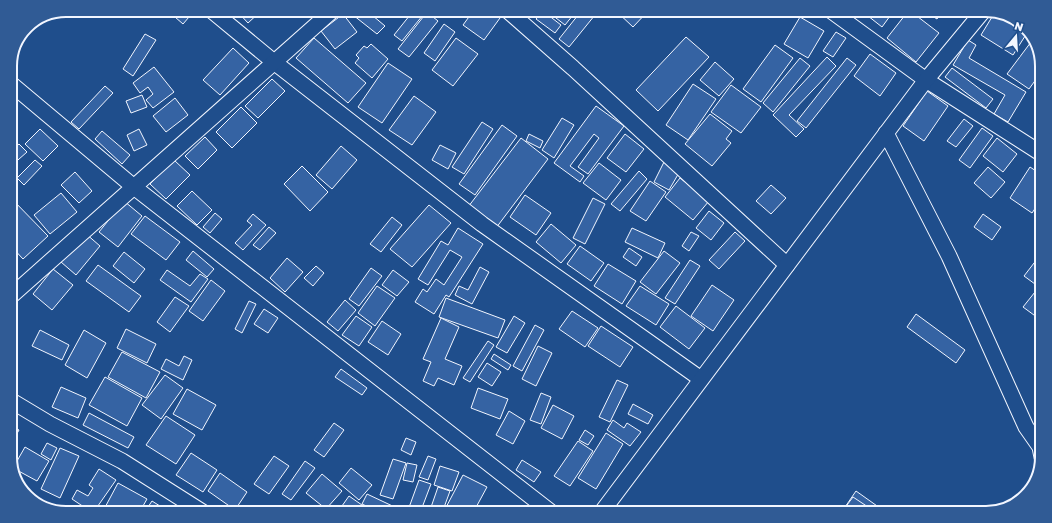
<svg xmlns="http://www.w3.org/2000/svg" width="1052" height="523" font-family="'Golos Text',sans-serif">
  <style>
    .building { fill: #3563a3; stroke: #f2f6ff }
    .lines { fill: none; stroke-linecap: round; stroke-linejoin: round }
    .minor-casing { stroke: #f2f6ff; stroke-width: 17 }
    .minor { stroke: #1f4e8c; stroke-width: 15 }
    .rim { fill: none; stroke: #f2f6ff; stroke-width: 2 }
  </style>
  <rect width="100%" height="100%" fill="#1f4e8c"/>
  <g class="building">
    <polygon points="167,10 195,10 183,24"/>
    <polygon points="236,10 262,10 248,23"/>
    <polygon points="357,10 366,10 385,26 377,34 353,15"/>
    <polygon points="371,10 384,10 377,17"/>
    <polygon points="414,10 427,10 402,41 394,35"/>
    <polygon points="474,10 488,10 500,18 484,40 463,25"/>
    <polygon points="548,10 577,10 565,25 547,11"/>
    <polygon points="582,10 599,10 569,47 559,39"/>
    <polygon points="615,10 649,10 633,27"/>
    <polygon points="864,10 882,10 890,16 882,27 863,12"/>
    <polygon points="909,10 939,33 916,62 887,38"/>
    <polygon points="923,10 943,10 937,19"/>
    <polygon points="543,11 561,25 555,33 536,19"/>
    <polygon points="427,12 438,21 409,57 398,49"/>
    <polygon points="995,12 1027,33 1013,55 981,35"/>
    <polygon points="343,14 357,32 335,49 321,31"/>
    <polygon points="800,17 824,31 808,58 784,44"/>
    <polygon points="444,24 455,32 435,61 424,53"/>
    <polygon points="836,32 846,38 833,57 823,51"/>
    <polygon points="145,34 156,40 133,76 123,69"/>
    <polygon points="686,37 709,57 658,111 636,90"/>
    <polygon points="314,38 366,83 348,103 296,58"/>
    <polygon points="456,38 478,54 453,86 432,70"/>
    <polygon points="1034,38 1042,62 1042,71 1029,89 1007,74"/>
    <polygon points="968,40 976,45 969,58 1026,92 1008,122 994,114 1005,95 953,65"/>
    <polygon points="371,44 388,59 372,78 355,63 359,58 356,55 364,46 367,48"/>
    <polygon points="775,45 793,58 761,102 743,89"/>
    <polygon points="233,48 249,63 220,95 203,80"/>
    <polygon points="870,54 896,73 880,96 854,76"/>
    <polygon points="827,57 836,66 789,115 804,129 796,137 773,115"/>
    <polygon points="800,58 810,66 773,112 763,103"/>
    <polygon points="847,58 856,65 806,128 797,121"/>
    <polygon points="715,62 734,79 719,96 700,80"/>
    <polygon points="388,63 412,79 382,123 358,107"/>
    <polygon points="154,67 174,92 153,108 146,100 153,94 148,87 140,93 133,83"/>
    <polygon points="952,68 993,99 986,108 945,77"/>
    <polygon points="272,79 285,91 258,118 245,106"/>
    <polygon points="693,84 716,99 688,140 666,125"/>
    <polygon points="731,85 761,107 741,133 711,112"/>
    <polygon points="105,86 113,93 79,129 71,122"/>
    <polygon points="927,91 948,106 924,141 903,126"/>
    <polygon points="142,95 147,107 131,113 126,101"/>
    <polygon points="414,96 436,112 412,145 389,130"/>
    <polygon points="175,98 188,115 166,132 153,116"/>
    <polygon points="596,106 624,126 588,174 578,167 599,138 594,134 570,166 584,176 580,182 554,163"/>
    <polygon points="241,107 257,123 232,148 216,132"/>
    <polygon points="710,114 732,131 726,139 731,143 712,166 685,144"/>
    <polygon points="562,118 574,125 554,158 542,150"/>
    <polygon points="964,119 973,126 956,147 947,141"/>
    <polygon points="482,122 493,129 464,174 452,167"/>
    <polygon points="502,125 517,136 475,195 459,184"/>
    <polygon points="982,128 993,136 970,168 959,160"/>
    <polygon points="40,129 58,146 43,161 25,144"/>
    <polygon points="139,129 147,145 134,151 127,135"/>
    <polygon points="102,131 130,155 122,164 95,139"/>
    <polygon points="529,134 543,141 540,148 526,141"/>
    <polygon points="625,134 644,149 626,172 607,158"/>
    <polygon points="205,137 217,150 198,169 185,156"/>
    <polygon points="521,138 548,159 496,228 468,207"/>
    <polygon points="997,138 1017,154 1003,172 983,156"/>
    <polygon points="19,144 27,152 10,167 10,152"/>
    <polygon points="440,145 456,153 448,169 432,160"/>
    <polygon points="341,146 357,160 332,189 316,175"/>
    <polygon points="35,160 42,166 24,185 17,178"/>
    <polygon points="174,160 190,175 166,199 150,184"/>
    <polygon points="664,162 680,171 669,190 654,182"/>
    <polygon points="599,163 621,180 606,200 583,183"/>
    <polygon points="302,166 328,192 310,211 284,184"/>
    <polygon points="988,167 1005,182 991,198 974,183"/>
    <polygon points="1030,167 1042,175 1042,198 1032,213 1010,198"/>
    <polygon points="639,171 647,179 620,211 611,204"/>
    <polygon points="75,172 92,191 79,203 61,185"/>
    <polygon points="680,178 709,201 693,220 665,197"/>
    <polygon points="650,181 666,192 646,221 630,211"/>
    <polygon points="771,185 786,198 771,214 756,201"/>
    <polygon points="192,191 212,210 197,225 177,206"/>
    <polygon points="61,193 77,212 50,234 34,215"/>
    <polygon points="525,195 551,213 536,235 510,217"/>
    <polygon points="10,197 48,236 23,259 10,245"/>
    <polygon points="593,198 605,204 585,244 573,238"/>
    <polygon points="124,201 142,216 118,247 99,232"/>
    <polygon points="429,205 451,223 412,267 390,249"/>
    <polygon points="709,211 724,223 711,240 696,228"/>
    <polygon points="215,213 222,219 210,233 203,227"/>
    <polygon points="253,214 266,225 243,250 235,243 252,225 247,221"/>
    <polygon points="983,214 1001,227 992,240 974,227"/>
    <polygon points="145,216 180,242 166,260 131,234"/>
    <polygon points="392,217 402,225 381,252 370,244"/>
    <polygon points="551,224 576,245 561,263 536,242"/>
    <polygon points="269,227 276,233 260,250 253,245"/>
    <polygon points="458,228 483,244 449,297 446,295 434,314 415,302 423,289 427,292 436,279 444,285 462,257 450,250 428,285 418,279 441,241 448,245"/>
    <polygon points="632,228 665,243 658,258 625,242"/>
    <polygon points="691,232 699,236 689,251 682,246"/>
    <polygon points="735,232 745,241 719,269 709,260"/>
    <polygon points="85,233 100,246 76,275 61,262"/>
    <polygon points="580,246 604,263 591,281 567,264"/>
    <polygon points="629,248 642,257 636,266 623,257"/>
    <polygon points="193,251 214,269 207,277 186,260"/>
    <polygon points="664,251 680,263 656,294 640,282"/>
    <polygon points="124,252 145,269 134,283 113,266"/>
    <polygon points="1041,254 1042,313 1038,318 1023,307 1039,287 1024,276"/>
    <polygon points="287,258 303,272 285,292 270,278"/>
    <polygon points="690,260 700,266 675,304 665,298"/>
    <polygon points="608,264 636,281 622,304 594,286"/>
    <polygon points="98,265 141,296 129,312 86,281"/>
    <polygon points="316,266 324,273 313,286 304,278"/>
    <polygon points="480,267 489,272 472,304 455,295 459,286 468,290"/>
    <polygon points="371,268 382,276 359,306 349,299"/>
    <polygon points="53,269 73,285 52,310 33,294"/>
    <polygon points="167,270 190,286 200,274 208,279 191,302 160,280"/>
    <polygon points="393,270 409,282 397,296 382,285"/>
    <polygon points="211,280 225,291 203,321 189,311"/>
    <polygon points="712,285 734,300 713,331 691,316"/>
    <polygon points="377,286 395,298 375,326 358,313"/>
    <polygon points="640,286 669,304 656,325 626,306"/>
    <polygon points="175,297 189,306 170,332 157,322"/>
    <polygon points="446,298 505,320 498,338 439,317"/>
    <polygon points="345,300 356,310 338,331 327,322"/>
    <polygon points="249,301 256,304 242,333 235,329"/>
    <polygon points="676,306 705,328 689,349 660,327"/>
    <polygon points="264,309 278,318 268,333 254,324"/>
    <polygon points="572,311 598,328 585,347 559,329"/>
    <polygon points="916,314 965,350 956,363 907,327"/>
    <polygon points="356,316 372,327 359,346 342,335"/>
    <polygon points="514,316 525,323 507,353 496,347"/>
    <polygon points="441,318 459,327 445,359 462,366 454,385 438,378 434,386 423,381 431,362 423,359"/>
    <polygon points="382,321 401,334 388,355 368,342"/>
    <polygon points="535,325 544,330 522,371 513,366"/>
    <polygon points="601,326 633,347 620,367 588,346"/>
    <polygon points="126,329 156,344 147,363 117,348"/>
    <polygon points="40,330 69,345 62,360 32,346"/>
    <polygon points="84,330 106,343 87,378 65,365"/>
    <polygon points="488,341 494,345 470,382 463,378"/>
    <polygon points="538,346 552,353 536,386 522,379"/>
    <polygon points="122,352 160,372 146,398 108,377"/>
    <polygon points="494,354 511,365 508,370 491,359"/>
    <polygon points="184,356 192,360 183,380 161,369 166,359 179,366"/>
    <polygon points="487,363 501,372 492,386 478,377"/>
    <polygon points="341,369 367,388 362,395 335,377"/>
    <polygon points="165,375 183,388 161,419 142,405"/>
    <polygon points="105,377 142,398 127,426 89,405"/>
    <polygon points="617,380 628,385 610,422 599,417"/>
    <polygon points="61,387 86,398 78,418 52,407"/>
    <polygon points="478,388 508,399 500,419 471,408"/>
    <polygon points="187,389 216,405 202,430 173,414"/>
    <polygon points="541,393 551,397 541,424 530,420"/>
    <polygon points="633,404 653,415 648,424 628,414"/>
    <polygon points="553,405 574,416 562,439 541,428"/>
    <polygon points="509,411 525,421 513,444 496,435"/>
    <polygon points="89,413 134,437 128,448 83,425"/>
    <polygon points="166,416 195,435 176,464 146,445"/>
    <polygon points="613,420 624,428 627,423 641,432 630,446 607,430"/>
    <polygon points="334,423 344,430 324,457 314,450"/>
    <polygon points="10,425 19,430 10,446"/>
    <polygon points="585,430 594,436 588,445 579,440"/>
    <polygon points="606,433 623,444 596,489 578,478"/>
    <polygon points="406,438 416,442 411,455 401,450"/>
    <polygon points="578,441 593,451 570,486 554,476"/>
    <polygon points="47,443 57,448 51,460 41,454"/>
    <polygon points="25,447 49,461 37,481 13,468"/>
    <polygon points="60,448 79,456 60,498 41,489"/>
    <polygon points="191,453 217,470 203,492 176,475"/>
    <polygon points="274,456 289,466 269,494 254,484"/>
    <polygon points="428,456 436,459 428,480 419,477"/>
    <polygon points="393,459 406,463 393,499 380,495"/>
    <polygon points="522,460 541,472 534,482 516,470"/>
    <polygon points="305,461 315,468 291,500 282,494"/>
    <polygon points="407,463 417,465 413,482 403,480"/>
    <polygon points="440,466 459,472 452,491 434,485"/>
    <polygon points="351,468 372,485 359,500 339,483"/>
    <polygon points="99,469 116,480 93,513 72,499 77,490 88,496 93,488 89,485"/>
    <polygon points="220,473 247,492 235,510 208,491"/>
    <polygon points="322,474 342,491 326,509 306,493"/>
    <polygon points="463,475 487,487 473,513 443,513"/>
    <polygon points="419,480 431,484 420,513 407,513"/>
    <polygon points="118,483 147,499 139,513 102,513"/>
    <polygon points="438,487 450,491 442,513 429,513"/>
    <polygon points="856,491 887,513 841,513"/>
    <polygon points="367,494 401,510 400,513 381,513 362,504"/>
    <polygon points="349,496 372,512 371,513 337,513"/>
    <polygon points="853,497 877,513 841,513"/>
    <polygon points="152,501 171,513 144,513"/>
  </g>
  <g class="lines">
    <g class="minor-casing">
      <g id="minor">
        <polyline points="211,10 274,62 482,224 701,379"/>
        <polyline points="507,10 573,68 787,265"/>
        <polyline points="830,10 926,80 1042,154"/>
        <polyline points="10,83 134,187 552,513"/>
        <polyline points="886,133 949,256 1026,427 1040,447 1042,457"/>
        <polyline points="10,297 333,10"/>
        <polyline points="10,400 50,424 122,461 204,513"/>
        <polyline points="601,513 926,80 984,10"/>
      </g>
    </g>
    <use href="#minor" class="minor"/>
  </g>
  <path d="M0 0H1052V523H0ZM66 17H986A49 49 0 0 1 1035 66V457A49 49 0 0 1 986 506H66A49 49 0 0 1 17 457V66A49 49 0 0 1 66 17Z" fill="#305b95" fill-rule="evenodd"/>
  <path class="rim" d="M66 17H986A49 49 0 0 1 1035 66V457A49 49 0 0 1 986 506H66A49 49 0 0 1 17 457V66A49 49 0 0 1 66 17Z"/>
  <g transform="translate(1016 36) rotate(18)" stroke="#1f4e8c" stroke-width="3" paint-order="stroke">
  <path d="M0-3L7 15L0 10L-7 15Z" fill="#f2f6ff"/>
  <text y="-6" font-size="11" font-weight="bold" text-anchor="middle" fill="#f2f6ff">N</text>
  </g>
</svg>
